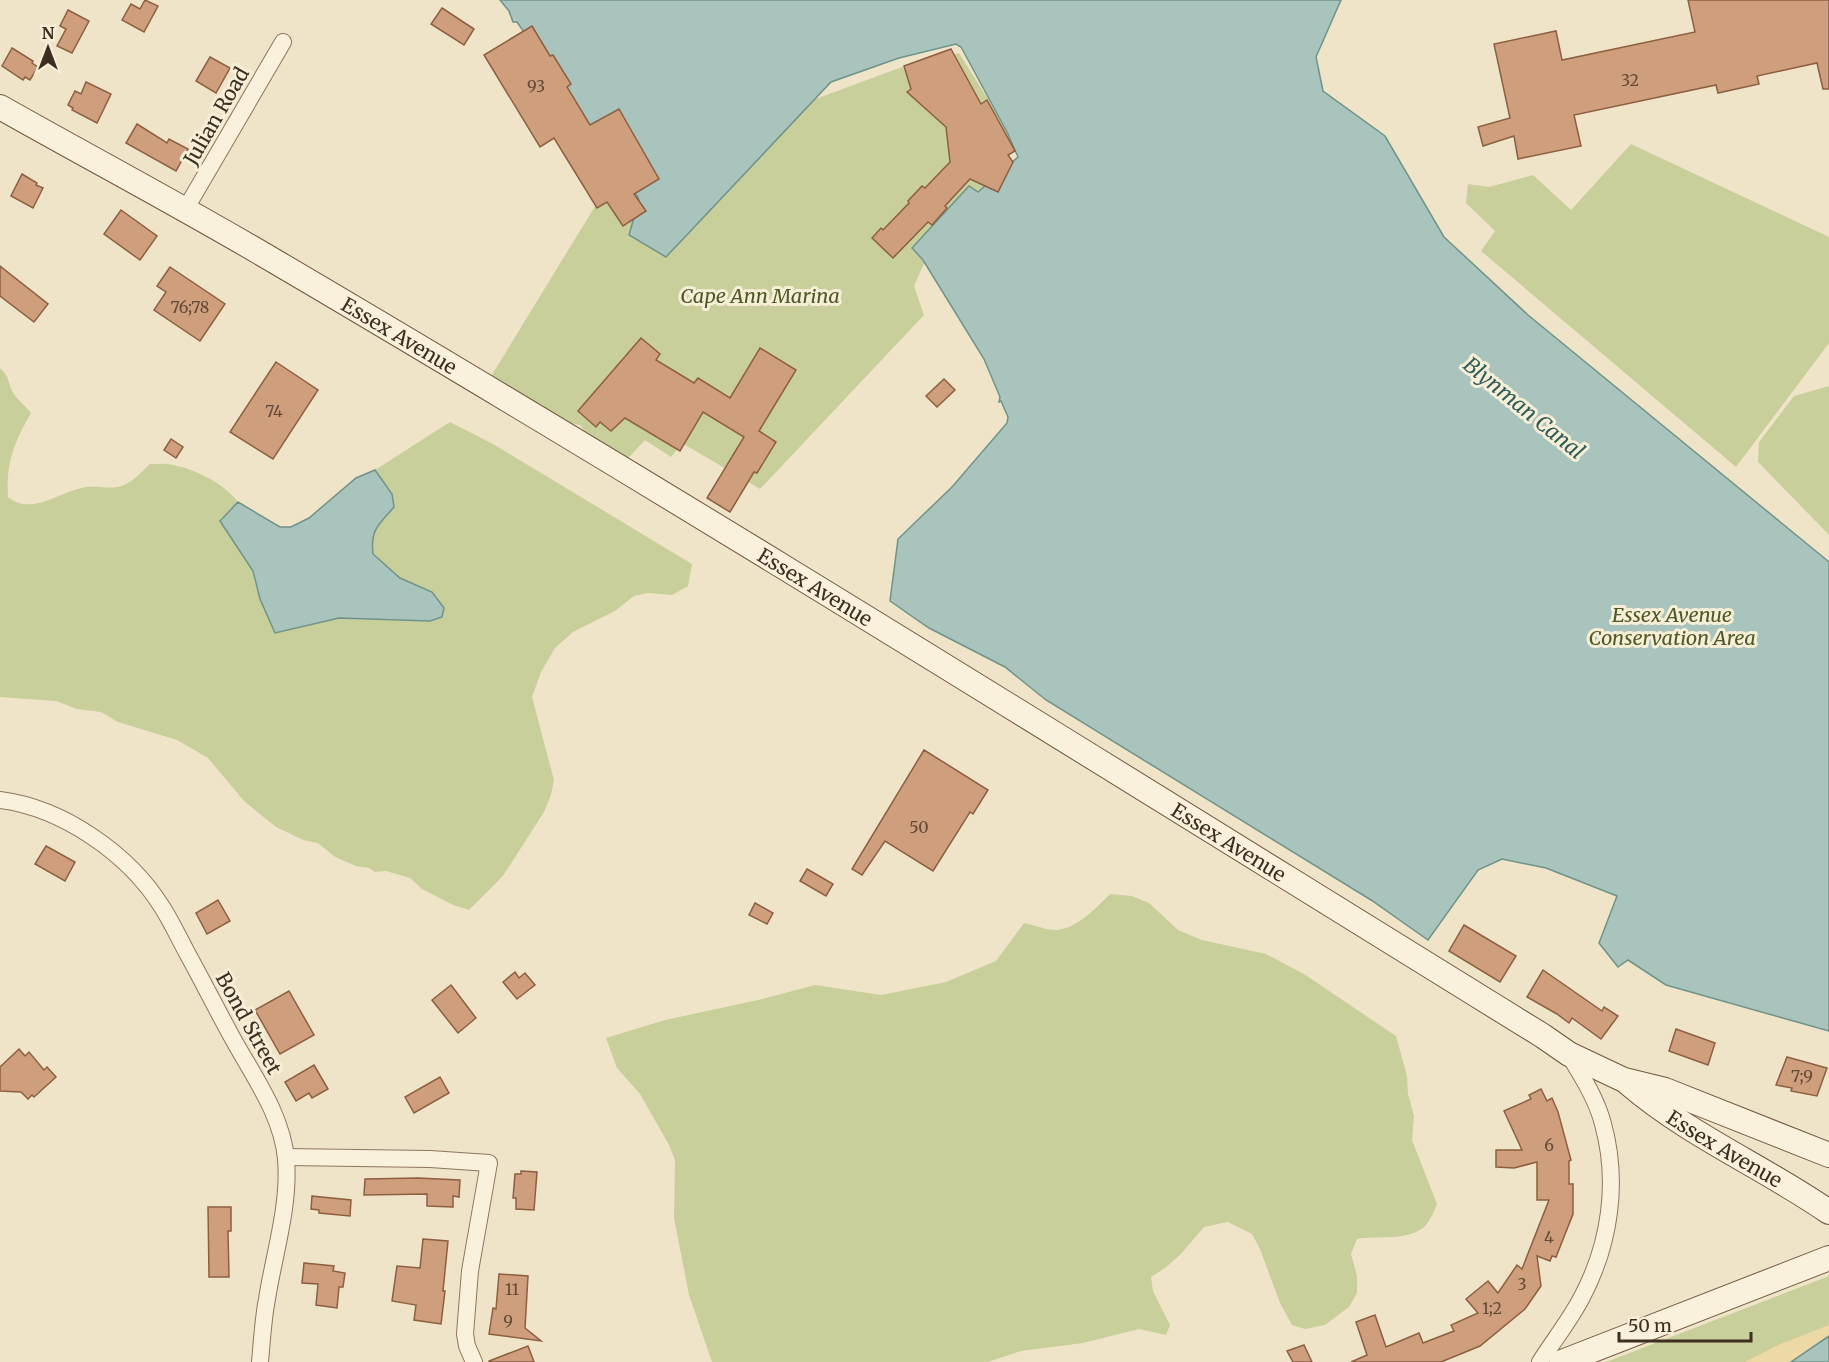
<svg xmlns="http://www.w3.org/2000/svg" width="1829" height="1362" font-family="Merriweather,serif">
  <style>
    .green { fill: #c9cf9b }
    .sand { fill: #ecd9a5 }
    .water { fill: #a9c4bc; stroke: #6f938a; stroke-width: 1.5 }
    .building { fill: #cf9f7d; stroke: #8d5f41; stroke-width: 1.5 }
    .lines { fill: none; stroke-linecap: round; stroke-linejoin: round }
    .street-casing { stroke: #8d765c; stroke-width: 18 }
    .secondary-casing { stroke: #6f573f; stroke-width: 26 }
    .street { stroke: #faf1dc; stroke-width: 16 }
    .secondary { stroke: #faf1dc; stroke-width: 24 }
    .labels { text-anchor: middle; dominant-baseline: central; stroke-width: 6; stroke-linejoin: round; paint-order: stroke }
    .number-label { font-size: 16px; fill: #624a37 }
    .street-label { font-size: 20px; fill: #3d2e20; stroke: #f7eed8 }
    .park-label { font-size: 20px; font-style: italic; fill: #4d5a26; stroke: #f7eed8 }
    .water-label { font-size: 21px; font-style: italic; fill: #2f5d5a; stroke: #f7eed8 }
  </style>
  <rect width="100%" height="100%" fill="#f0e4c8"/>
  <g class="green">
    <polygon points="959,53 1008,131 1007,195 936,237 914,286 924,315 760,489 682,443 671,457 645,440 620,467 601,453 580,425 530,417 485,386 616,172 632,212 753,122 902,67"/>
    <polygon points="1631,144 1829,237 1829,343 1736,467 1481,251 1495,231 1466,203 1468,184 1489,187 1533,175 1571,210"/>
    <path d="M 0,368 C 11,378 7,383 14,394 C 16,399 26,406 31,413 C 14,443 6,462 8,497 C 33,517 60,490 87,487 C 100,486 113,490 124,485 C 134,481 142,471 150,464 C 157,464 166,463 173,465 C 195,469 225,484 238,502 L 220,521 L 253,571 L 260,599 L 275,633 L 339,618 L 430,621 L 442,617 L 432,592 L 400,578 L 373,554 C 370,529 379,525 394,507 L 392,494 L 375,470 L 450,422 L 493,444 L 692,564 L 688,586 L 672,595 L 648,593 L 634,596 L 615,611 L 573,632 L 555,648 L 541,672 L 532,697 L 554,780 L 551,795 L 544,812 L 503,876 L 469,910 L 453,905 L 422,889 L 410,878 L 386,871 L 375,872 L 369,868 L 356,866 L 335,857 L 318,843 L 303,840 L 276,827 L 244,801 L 208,758 L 177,740 L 118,722 L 101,712 L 77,709 L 56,701 L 0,697 Z"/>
    <polygon points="1829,386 1829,535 1758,462 1759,442 1794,396"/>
    <path d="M 1110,894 L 1132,896 L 1149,903 L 1178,930 L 1202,940 L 1266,954 L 1304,974 L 1396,1036 L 1407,1076 L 1408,1094 L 1414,1116 L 1412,1140 L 1437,1204 C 1434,1211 1431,1219 1426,1225 C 1410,1242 1378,1235 1357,1239 L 1351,1254 L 1357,1276 L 1357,1293 L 1349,1307 L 1325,1325 L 1305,1329 L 1292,1325 L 1280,1303 L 1260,1249 L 1252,1234 L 1228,1222 L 1204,1227 L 1181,1254 L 1165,1268 L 1151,1277 L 1153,1291 L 1170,1325 L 1166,1335 L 1139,1329 L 1083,1343 L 1021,1351 L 988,1362 L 712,1362 L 689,1295 L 674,1218 L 675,1160 L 669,1145 L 640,1094 L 617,1068 L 606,1038 L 665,1020 L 758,1000 L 815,985 L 881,995 L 946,982 L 996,961 L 1024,923 C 1034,925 1046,930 1056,930 C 1077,929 1097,907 1110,894 Z"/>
    <polygon points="1829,1276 1829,1336 1791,1362 1606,1362"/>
  </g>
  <polygon class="sand" points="1829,1325 1829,1336 1791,1362 1745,1362 1778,1345"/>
  <g class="water">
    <polygon points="500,0 1341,0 1316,57 1323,91 1385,136 1444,237 1528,315 1829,562 1829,1031 1666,985 1628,960 1618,967 1599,943 1617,896 1546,868 1502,859 1478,870 1428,940 1371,900 1046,700 1005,667 929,628 890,601 898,539 952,487 1007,423 1008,417 1001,401 999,402 1000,397 984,359 923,260 912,248 969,186 978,192 1018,157 1007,132 961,47 956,44 899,58 831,82 666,257 629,235 639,200 638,197 517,22 513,22 509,11"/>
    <path d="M 375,470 L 392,494 L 394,507 C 379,525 370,529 373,554 L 400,578 L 432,592 L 444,608 L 442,617 L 430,621 L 339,618 L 275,633 L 260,599 L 253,571 L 220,521 L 238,502 L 280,527 L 291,527 L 309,518 L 356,478 Z"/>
    <polygon points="1829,1336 1829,1362 1791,1362"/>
  </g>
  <g class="building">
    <polygon points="145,0 158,6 144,32 122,20 131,4 140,9"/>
    <polygon points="1688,0 1829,0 1829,89 1823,89 1817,63 1757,76 1759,84 1718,93 1716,85 1574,115 1581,146 1518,159 1514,136 1483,146 1478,127 1510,118 1494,44 1556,31 1562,60 1695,32"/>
    <polygon points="442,8 474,29 464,45 431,24"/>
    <polygon points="68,10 89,21 72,53 57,46 66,29 60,26"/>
    <polygon points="532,26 550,56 553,55 571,84 567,87 590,125 619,109 659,179 634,194 646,211 623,226 607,202 597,208 554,138 540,147 484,55"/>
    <polygon points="12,48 33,61 32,63 38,67 30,80 25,77 23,80 2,66"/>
    <polygon points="951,49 981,104 987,100 1015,151 1008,155 1013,162 998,192 970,179 945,206 947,208 932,225 928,222 893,258 872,238 881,228 883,230 909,203 908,201 922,186 925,188 950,162 946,127 907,92 911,89 904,66"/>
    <polygon points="210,57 230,68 216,93 196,81"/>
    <polygon points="86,82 111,94 97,123 72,110 73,108 68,105 75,91 81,94"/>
    <polygon points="137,124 167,143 169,139 188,149 176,171 126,143"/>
    <polygon points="22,174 37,183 36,185 43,188 33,208 11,196"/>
    <polygon points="121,210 157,236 140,260 104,234"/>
    <polygon points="0,266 48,304 34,322 0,296"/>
    <polygon points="170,267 225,304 200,341 154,310 166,292 157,286"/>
    <polygon points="641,338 660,354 656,360 694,383 698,378 730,398 760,348 796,370 759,431 776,442 757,473 754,472 730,512 707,498 744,437 703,412 680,451 625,418 611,431 600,422 596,427 578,411"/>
    <polygon points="276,362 318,390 273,459 230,432"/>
    <polygon points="944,379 955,390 937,407 926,396"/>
    <polygon points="171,439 183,447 176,458 164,450"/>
    <polygon points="924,750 988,790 973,814 970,812 933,871 885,841 862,875 852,869"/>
    <polygon points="46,846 75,862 65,881 35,864"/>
    <polygon points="807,869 833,884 826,896 800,881"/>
    <polygon points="218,900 230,921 207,934 196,913"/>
    <polygon points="755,903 773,913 767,924 749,915"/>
    <polygon points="1464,925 1516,956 1500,982 1449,951"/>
    <polygon points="1543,970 1602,1011 1604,1007 1618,1016 1601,1039 1572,1018 1569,1023 1557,1014 1527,997"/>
    <polygon points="515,972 519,978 525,973 535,985 517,999 503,982"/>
    <polygon points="451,985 476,1018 458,1033 432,1000"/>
    <polygon points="289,991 314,1035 280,1054 255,1010"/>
    <polygon points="1676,1029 1715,1043 1708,1065 1669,1051"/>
    <polygon points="19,1049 25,1056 29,1052 44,1070 47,1067 56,1077 34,1097 32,1095 28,1099 21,1092 0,1091 0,1067"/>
    <polygon points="1787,1057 1827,1068 1817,1096 1791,1091 1792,1088 1776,1085"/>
    <polygon points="314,1065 328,1089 312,1098 309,1093 296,1101 285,1082"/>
    <polygon points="440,1077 449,1093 414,1113 405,1097"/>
    <polygon points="1541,1089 1547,1101 1552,1098 1558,1112 1571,1160 1569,1161 1569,1184 1573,1184 1573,1214 1556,1257 1552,1256 1550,1261 1537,1256 1541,1286 1525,1309 1480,1346 1441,1362 1351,1362 1367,1355 1356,1322 1375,1315 1386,1347 1419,1333 1423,1343 1454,1331 1451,1325 1478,1313 1466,1299 1488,1281 1498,1293 1517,1265 1522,1269 1549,1200 1537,1200 1537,1162 1514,1168 1496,1167 1496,1150 1522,1150 1504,1111 1531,1099 1529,1095"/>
    <polygon points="521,1171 537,1172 534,1210 516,1209 516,1198 513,1198 515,1174 521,1174"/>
    <polygon points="418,1178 460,1180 459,1197 453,1196 453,1207 427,1206 427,1194 364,1195 365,1179"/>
    <polygon points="312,1196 351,1200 350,1216 319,1213 319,1210 311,1209"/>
    <polygon points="208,1207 231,1207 231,1231 228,1231 229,1277 209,1277"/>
    <polygon points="423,1239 448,1241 443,1291 445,1291 441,1324 414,1320 416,1305 392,1301 397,1266 420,1268"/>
    <polygon points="304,1263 334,1266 333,1271 345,1273 343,1287 339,1287 337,1308 316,1305 318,1284 302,1283"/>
    <polygon points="499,1274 528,1276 525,1328 541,1341 489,1334 493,1308 496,1309"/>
    <polygon points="1304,1345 1312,1362 1293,1362 1287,1351"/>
    <polygon points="528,1346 534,1362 489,1362 489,1361"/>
  </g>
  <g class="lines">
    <g class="street-casing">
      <g id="street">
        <polyline points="185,210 283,42"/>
        <path d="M 0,800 C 63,808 129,854 162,907 C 171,921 178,936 186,951 C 202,980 217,1010 233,1039 C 254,1077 282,1115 286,1159 C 290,1205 274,1254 267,1299 C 263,1319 262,1341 260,1362"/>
        <polyline points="286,1157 430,1159 489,1163 470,1271 465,1334 467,1346 474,1362"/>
        <path d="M 1540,1362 C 1554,1340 1570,1320 1582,1297 C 1610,1244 1619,1182 1603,1124 C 1597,1100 1582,1076 1569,1055"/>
      </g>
    </g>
    <g class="secondary-casing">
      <g id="secondary">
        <path id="s1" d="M 0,107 C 92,159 185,208 276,262 C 703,513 1122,776 1543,1036 L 1569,1054 L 1624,1080 L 1665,1090 L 1829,1155"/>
        <path id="s2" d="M 1628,1083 C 1688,1135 1764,1167 1829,1212"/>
        <polyline points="1562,1362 1829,1258"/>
      </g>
    </g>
    <use href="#street" class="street"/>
    <use href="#secondary" class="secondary"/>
  </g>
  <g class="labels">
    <g class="number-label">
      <text x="1630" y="80">32</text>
      <text x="536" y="86">93</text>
      <text x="190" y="307">76;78</text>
      <text x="274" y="411">74</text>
      <text x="919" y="827">50</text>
      <text x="1802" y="1076">7;9</text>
      <text x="1549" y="1145">6</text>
      <text x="1549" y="1237">4</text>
      <text x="1522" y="1284">3</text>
      <text x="512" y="1289">11</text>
      <text x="1492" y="1308">1;2</text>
      <text x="508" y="1321">9</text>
    </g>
    <g class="street-label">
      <text transform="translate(216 116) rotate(-60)">Julian Road</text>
      <text stroke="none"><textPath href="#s1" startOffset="460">Essex Avenue</textPath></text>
      <text stroke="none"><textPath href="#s1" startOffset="946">Essex Avenue</textPath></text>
      <text stroke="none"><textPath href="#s1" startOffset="1432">Essex Avenue</textPath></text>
      <text transform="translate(249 1023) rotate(61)">Bond Street</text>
      <text stroke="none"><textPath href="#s2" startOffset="117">Essex Avenue</textPath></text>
    </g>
    <g class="park-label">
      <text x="760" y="295">Cape Ann Marina</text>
      <text x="1672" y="614">Essex Avenue<tspan x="1672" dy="23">Conservation Area</tspan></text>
    </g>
    <g class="water-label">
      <text transform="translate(1524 408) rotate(39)">Blynman Canal</text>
    </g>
  </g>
  <g transform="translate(48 48)" stroke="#f7eed8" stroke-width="4.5" paint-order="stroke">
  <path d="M0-4.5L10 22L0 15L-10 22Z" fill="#3d2e20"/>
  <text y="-9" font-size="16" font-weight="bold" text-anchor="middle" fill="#3d2e20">N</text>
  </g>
  <path d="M1619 1332v9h132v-9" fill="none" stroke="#3d2e20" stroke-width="3"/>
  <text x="1628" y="1332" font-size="18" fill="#3d2e20" stroke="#f7eed8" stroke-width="4.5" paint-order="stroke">50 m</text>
</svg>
